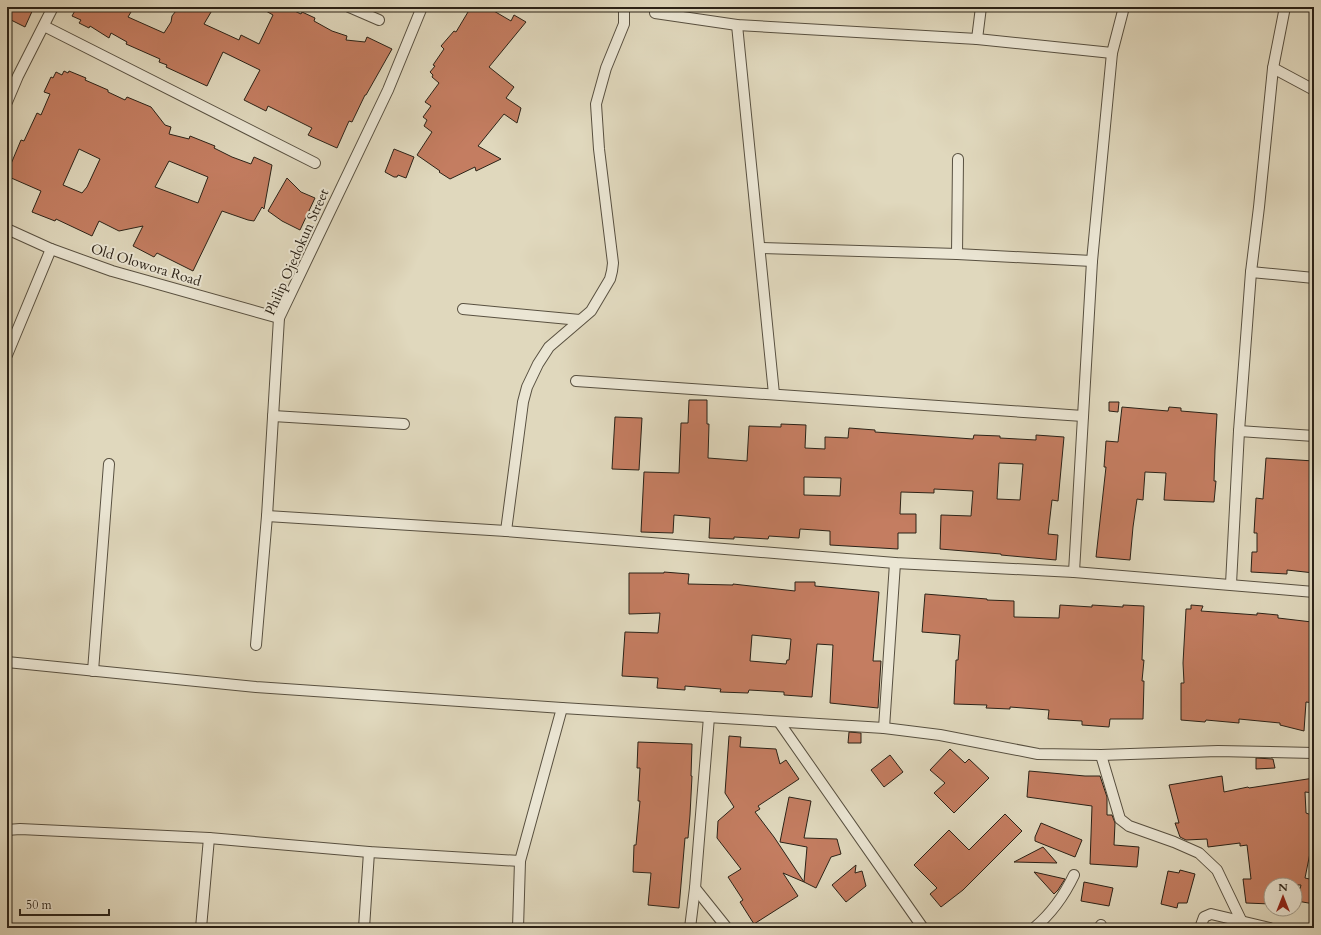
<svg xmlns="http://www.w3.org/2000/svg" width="1321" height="935" font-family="Cardo,serif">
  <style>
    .building { fill: #c47d61; stroke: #2b2217; fill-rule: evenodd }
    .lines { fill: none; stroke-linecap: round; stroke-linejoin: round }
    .street-casing { stroke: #585040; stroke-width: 12 }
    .street { stroke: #ebe6d4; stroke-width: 10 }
    .labels { text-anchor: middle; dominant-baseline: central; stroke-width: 4; stroke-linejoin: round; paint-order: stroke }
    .street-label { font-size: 14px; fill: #2b2217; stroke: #ebe6d4 }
  </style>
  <rect width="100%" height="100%" fill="#e0d8bd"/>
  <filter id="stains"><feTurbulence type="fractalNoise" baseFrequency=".005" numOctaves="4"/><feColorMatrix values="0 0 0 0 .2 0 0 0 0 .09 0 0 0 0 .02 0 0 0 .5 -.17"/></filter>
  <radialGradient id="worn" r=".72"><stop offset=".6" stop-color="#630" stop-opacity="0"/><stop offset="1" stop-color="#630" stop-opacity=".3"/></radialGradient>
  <g class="building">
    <polygon points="7,7 34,7 25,27 9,19 7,16"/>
    <polygon points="77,7 134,7 128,17 164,33 171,22 172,16 179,7 214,7 204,24 239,40 241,35 259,44 273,15 259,7 286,7 301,14 302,12 315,18 314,21 332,31 347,36 346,40 365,42 367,37 392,49 366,95 365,95 352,122 349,121 337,148 308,135 312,128 268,106 266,111 244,100 260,70 223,52 207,86 166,67 167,65 159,62 160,59 126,44 127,42 111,33 109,38 90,26 89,28 79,23 81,20 72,16"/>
    <polygon points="471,7 487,7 511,21 514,15 526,22 489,67 514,87 506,98 521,108 517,123 504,114 478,146 501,159 476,171 475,167 450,179 439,172 440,171 417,155 432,132 424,126 427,120 423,117 431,106 425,102 439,83 432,77 433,75 430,72 435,66 433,65 444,49 441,46 454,31 456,32"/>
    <path d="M 64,71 L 68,73 L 69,71 L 86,78 L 85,80 L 108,90 L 108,92 L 125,100 L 127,97 L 151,107 L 165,125 L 171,127 L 169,134 L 189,139 L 190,136 L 215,146 L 214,148 L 232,157 L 251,164 L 254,157 L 272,165 L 264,209 L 262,207 L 254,221 L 248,220 L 222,211 L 193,271 L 157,253 L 154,257 L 133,246 L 143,226 L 119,231 L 99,221 L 92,236 L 56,219 L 55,221 L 32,212 L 41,191 L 9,177 L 10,172 L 8,171 L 21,140 L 24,141 L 37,113 L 41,115 L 50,94 L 44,92 L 51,77 L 53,78 L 56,72 L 62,75 ZM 79,149 L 100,159 L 87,187 L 82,193 L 63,185 ZM 169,161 L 208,177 L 198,203 L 155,187 Z"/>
    <polygon points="394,149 414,157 406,178 398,175 397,177 394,177 385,172"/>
    <polygon points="287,178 301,192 315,198 300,230 282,221 268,211"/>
    <path d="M 689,400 L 707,400 L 707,424 L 709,424 L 708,458 L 747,461 L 749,426 L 781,427 L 781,424 L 806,425 L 805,448 L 825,449 L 825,437 L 848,438 L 849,428 L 875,430 L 875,432 L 973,439 L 974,435 L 1000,436 L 1000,438 L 1036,440 L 1036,435 L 1064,437 L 1058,501 L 1052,500 L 1048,534 L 1058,535 L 1056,560 L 1001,555 L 1001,554 L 940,549 L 941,515 L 971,516 L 973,491 L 934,489 L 934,493 L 901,492 L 900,514 L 916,514 L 916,533 L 898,533 L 898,549 L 830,545 L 830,531 L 800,529 L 799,538 L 769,536 L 768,539 L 734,537 L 734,539 L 709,538 L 710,518 L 674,515 L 673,533 L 641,532 L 644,472 L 679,473 L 681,423 L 688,423 ZM 999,463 L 1023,464 L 1020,500 L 997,499 ZM 804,477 L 841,478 L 840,496 L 804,495 Z"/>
    <polygon points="1109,402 1119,402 1118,412 1109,411"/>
    <polygon points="1122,407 1168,411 1169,407 1181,408 1181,411 1217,414 1215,450 1214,481 1216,481 1214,502 1164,500 1166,473 1145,472 1143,500 1137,499 1133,527 1130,560 1096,557 1106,467 1104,467 1106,441 1118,442"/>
    <polygon points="615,417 642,418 639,470 612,469"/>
    <polygon points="1266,458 1314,461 1314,573 1287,570 1287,574 1251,572 1252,552 1257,552 1257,533 1254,533 1256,498 1263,499"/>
    <path d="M 664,572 L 689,574 L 688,584 L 733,585 L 733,584 L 795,591 L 795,582 L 815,582 L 815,586 L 879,592 L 873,661 L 881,661 L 878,708 L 830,703 L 833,645 L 817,644 L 812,697 L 784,695 L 784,692 L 749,690 L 748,693 L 720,692 L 721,689 L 685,686 L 685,690 L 657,688 L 658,678 L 622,676 L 625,632 L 658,633 L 660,613 L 629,614 L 629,573 L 664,573 ZM 752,635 L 791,639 L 789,660 L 787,660 L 786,664 L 750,661 Z"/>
    <polygon points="925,594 987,599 987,600 1014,601 1014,617 1059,618 1060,605 1092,607 1092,605 1123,607 1123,605 1144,606 1142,660 1144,660 1142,681 1144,681 1143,719 1110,719 1109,727 1082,725 1082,721 1048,719 1049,710 1010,707 1010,709 986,708 987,705 954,704 956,660 958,660 960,635 922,632"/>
    <polygon points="1191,605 1203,606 1201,611 1257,615 1257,613 1278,615 1278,618 1312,622 1310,643 1314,643 1314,703 1306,702 1304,731 1280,725 1280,723 1239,719 1239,723 1206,720 1205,722 1181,720 1181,683 1184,683 1183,663 1186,609 1191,609"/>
    <polygon points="849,732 861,733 861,743 848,743"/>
    <polygon points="729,736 741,737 740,747 776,749 780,764 786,760 799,779 758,806 760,809 755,812 774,837 804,882 783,873 798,896 754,924 740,902 743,900 728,877 741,869 717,838 718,821 734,807 725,793"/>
    <polygon points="638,742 692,744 691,776 692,776 690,815 688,838 685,838 679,908 648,905 651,873 633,872 634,845 636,845 640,801 638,801 640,768 637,768"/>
    <polygon points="950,749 965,763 969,759 989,778 954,813 934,793 945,783 930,770"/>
    <polygon points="890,755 903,772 884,787 871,770"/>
    <polygon points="1256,758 1273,759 1275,768 1256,769"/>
    <polygon points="1029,771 1085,776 1100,776 1107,797 1107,815 1112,815 1115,823 1114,845 1139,847 1137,867 1090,864 1092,806 1027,797"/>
    <polygon points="1222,776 1224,792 1248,787 1249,788 1314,778 1314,793 1305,792 1306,813 1314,816 1314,854 1310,853 1305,878 1314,880 1314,904 1297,901 1301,885 1271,885 1271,904 1246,903 1243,879 1251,879 1247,845 1240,846 1240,843 1208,847 1207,839 1186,840 1180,837 1175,823 1179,823 1169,785"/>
    <polygon points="789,797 811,801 804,838 837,839 841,854 831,857 816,888 804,882 807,847 780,842"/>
    <polygon points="1005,814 1022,831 963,890 941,907 930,894 937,888 914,865 949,830 969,850"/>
    <polygon points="1041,823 1082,840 1075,857 1035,841 1035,837"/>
    <polygon points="1043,847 1057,863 1014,862"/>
    <polygon points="856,865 855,873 862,871 866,886 846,902 832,885"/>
    <polygon points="1180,870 1195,874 1187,903 1178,903 1177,908 1161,904 1168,871 1179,873"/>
    <polygon points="1034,872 1065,879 1058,890 1054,894"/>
    <polygon points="1084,882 1113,888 1109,906 1081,901"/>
  </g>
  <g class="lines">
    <g class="street-casing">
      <g id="street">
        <polyline points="349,7 379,20"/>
        <polyline points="655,13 737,25 977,39 1112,53"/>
        <polyline points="737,25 774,394"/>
        <polyline points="44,26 315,163"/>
        <polyline points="977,39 981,7"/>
        <polyline points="1273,68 1314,90"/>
        <polyline points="7,102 18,76 53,7"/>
        <polyline points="7,229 51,249 112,271 279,318"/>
        <polyline points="760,248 957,254 1092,261"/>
        <polyline points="957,254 958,159"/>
        <polyline points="1251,272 1314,278"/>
        <polyline points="463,309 580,320"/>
        <polyline points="7,355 51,249"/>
        <polyline points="576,381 1083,416"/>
        <polyline points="273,416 404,424"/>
        <polyline points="1239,431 1314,436"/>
        <polyline points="267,516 506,531 895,563 1074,572 1314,592"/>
        <polyline points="506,531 523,402 527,387 538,364 549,347 591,311 610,279 612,271 613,263 599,149 596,104 606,68 624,24 624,7"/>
        <polyline points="1074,572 1092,261 1112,53 1124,7"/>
        <polyline points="1231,584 1239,431 1251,272 1259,207 1273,68 1285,7"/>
        <polyline points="256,645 267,516 279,318 388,90 422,7"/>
        <polyline points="7,662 256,687 562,708 884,728 940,735 1038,754 1101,755 1218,751 1314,753"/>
        <polyline points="93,671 109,464"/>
        <polyline points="779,722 923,928"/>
        <polyline points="884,728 895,563"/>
        <polyline points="1101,755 1120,819 1129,826 1174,842 1199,853 1217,870 1241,920"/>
        <polyline points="7,830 20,829 209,838 369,852 520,861"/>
        <polyline points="695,888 727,928"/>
        <polyline points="201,928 209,838"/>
        <polyline points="364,928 369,852"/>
        <polyline points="518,928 520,861 562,708"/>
        <polyline points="690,928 695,888 709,717"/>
        <path d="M 1034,928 C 1052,913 1064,896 1074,875"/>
        <polyline points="1099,928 1101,925"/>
        <polyline points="1200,928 1204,917 1211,914 1270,928"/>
      </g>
    </g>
    <use href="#street" class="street"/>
  </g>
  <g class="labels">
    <g class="street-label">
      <text transform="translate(297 252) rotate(-66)">Philip Ojedokun Street</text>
      <text transform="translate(146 265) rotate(17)">Old Olowora Road</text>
    </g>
  </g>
  <rect width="1321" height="935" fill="none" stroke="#e0d8bd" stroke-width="24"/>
  <rect x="8" y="8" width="1305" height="919" fill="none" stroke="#2b2217" stroke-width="2"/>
  <rect x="12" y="12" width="1297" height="911" fill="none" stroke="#2b2217"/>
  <g transform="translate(1283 897)"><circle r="19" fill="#ebe6d4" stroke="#9e9888"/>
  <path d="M0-3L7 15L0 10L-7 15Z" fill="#8f2418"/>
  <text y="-6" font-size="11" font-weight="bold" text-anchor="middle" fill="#2b2217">N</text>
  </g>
  <path d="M20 909v6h89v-6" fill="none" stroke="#2b2217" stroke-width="2"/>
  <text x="26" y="909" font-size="12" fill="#2b2217" stroke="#ebe6d4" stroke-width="3" paint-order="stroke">50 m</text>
  <rect width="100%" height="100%" filter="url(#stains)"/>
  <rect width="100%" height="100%" fill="url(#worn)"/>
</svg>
